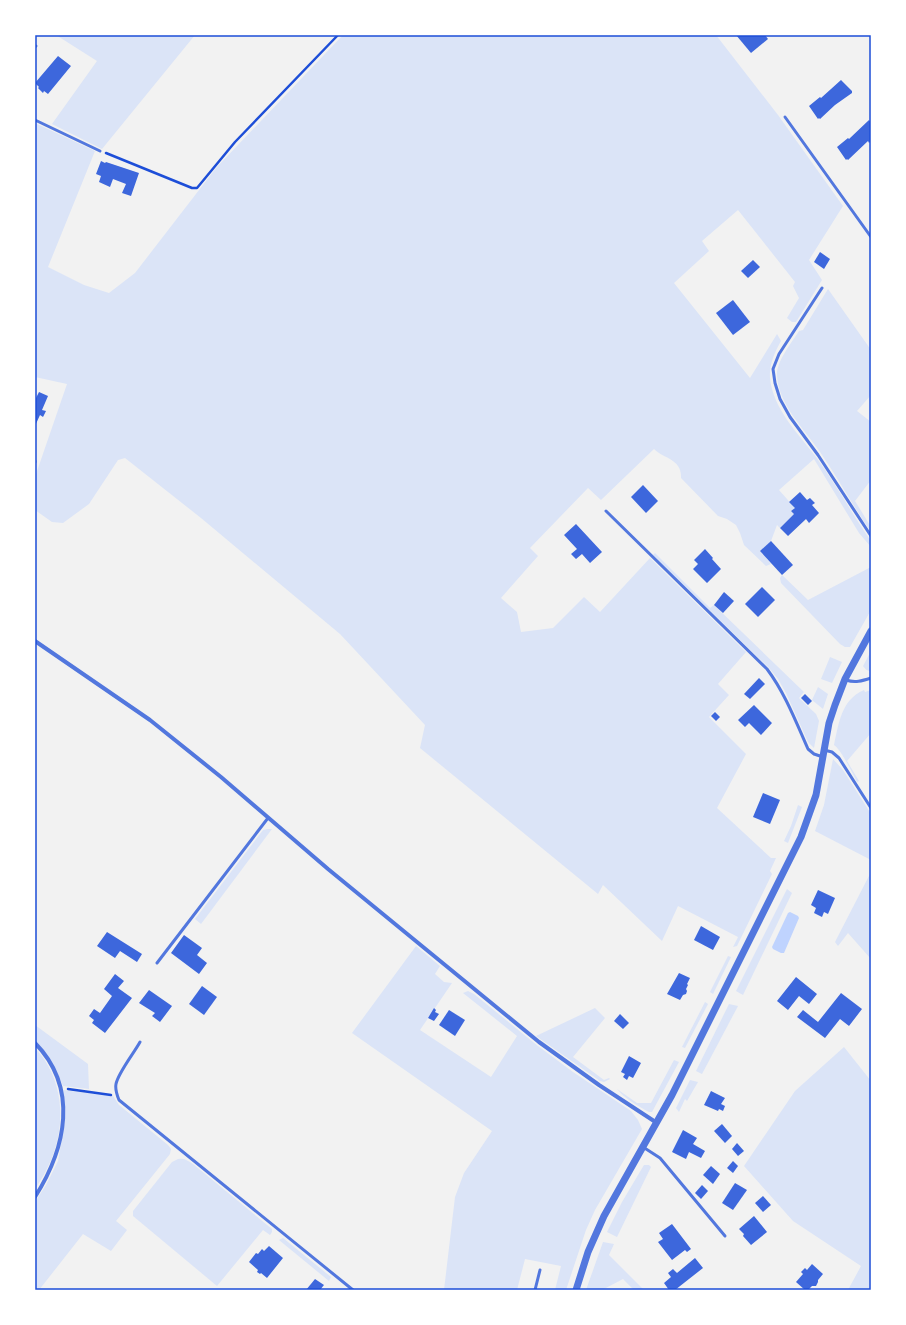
<svg xmlns="http://www.w3.org/2000/svg" width="906" height="1325" font-family="'Sofia Sans Condensed',sans-serif">
  <style>
    .green { fill: #dbe4f7 }
    .water { fill: #bfd3fe }
    .building { fill: #3d67dc }
    .lines { fill: none; stroke-linecap: round; stroke-linejoin: round }
    .path { stroke: #1d4ed8; stroke-width: 2.5 }
    .service { stroke: #5277de; stroke-width: 3 }
    .minor { stroke: #5277de; stroke-width: 4 }
    .tertiary { stroke: #5277de; stroke-width: 7 }
    .neatline { fill: none; stroke: #1d4ed8; stroke-width: 1.5 }
  </style>
  <rect width="100%" height="100%" fill="#f2f2f2"/>
  <g class="green">
    <polygon points="56,35 195,35 102,149 52,124 97,61"/>
    <path d="M 343,35 L 716,35 L 778,115 L 843,206 L 809,260 L 822,280 L 796,322 L 792,322 L 787,318 L 799,298 L 793,286 L 795,282 L 738,210 L 702,241 L 709,251 L 674,283 L 750,378 L 777,334 L 781,341 C 775,352 769,364 770,378 C 773,409 798,433 816,457 C 836,484 852,514 871,541 L 871,547 L 859,533 L 814,459 L 779,490 L 795,508 L 791,511 L 794,514 L 780,528 L 777,525 L 771,541 L 760,551 L 771,564 L 766,566 L 744,545 L 740,533 L 736,525 L 727,519 L 718,516 L 681,478 C 682,459 664,459 654,449 L 601,500 L 588,488 L 530,548 L 538,556 L 501,598 L 517,612 L 521,632 L 553,628 L 584,597 L 600,612 L 650,558 L 746,652 L 718,684 L 729,695 L 709,717 L 746,754 L 717,808 L 771,858 L 776,858 L 770,871 L 772,874 L 737,946 L 733,947 L 738,937 L 678,906 L 662,941 L 603,885 L 598,894 L 420,748 L 425,725 L 340,634 L 201,518 L 125,458 L 118,460 L 89,504 L 63,523 L 52,522 L 35,510 L 35,477 L 67,384 L 35,377 L 35,123 L 95,151 L 48,267 L 84,285 L 109,293 L 135,273 L 216,168 Z"/>
    <path d="M 828,289 L 871,350 L 871,395 L 857,411 L 871,422 L 871,480 L 855,501 L 871,527 L 871,532 C 853,506 838,478 820,452 C 805,430 777,403 777,374 C 777,361 792,342 799,331 L 803,330 Z"/>
    <polygon points="655,553 710,608 714,605 804,692 799,698 816,714 819,721 814,748 808,742 786,693 778,679 769,668 653,555"/>
    <polygon points="871,567 871,610 850,647 845,647 840,644 781,583 780,578 782,575 808,600"/>
    <path d="M 871,651 L 871,671 C 867,671 865,669 863,666 Z"/>
    <polygon points="830,657 842,662 832,683 821,679"/>
    <polygon points="818,687 828,694 823,709 812,700"/>
    <path d="M 864,690 L 865,692 L 871,690 L 871,733 L 847,761 L 859,781 L 857,782 C 853,774 840,748 834,745 C 839,723 841,700 864,690 Z"/>
    <polygon points="833,759 843,770 871,814 871,860 815,831 824,805"/>
    <polygon points="798,805 802,807 788,843 784,841 791,826"/>
    <polygon points="268,829 272,829 201,924 195,919 263,830"/>
    <polygon points="871,872 871,959 848,933 838,946 835,942"/>
    <polygon points="787,889 792,893 743,995 736,991"/>
    <polygon points="416,946 440,966 435,974 444,982 452,983 420,1030 491,1077 517,1036 463,993 468,991 474,994 538,1046 573,1072 631,1111 638,1120 642,1129 595,1210 586,1230 566,1290 555,1290 561,1266 525,1259 517,1290 444,1290 455,1197 464,1173 492,1131 352,1033"/>
    <polygon points="728,956 731,957 713,994 710,992"/>
    <polygon points="705,1002 708,1004 685,1048 682,1047"/>
    <polygon points="729,1004 738,1006 702,1074 696,1071"/>
    <polygon points="595,1008 605,1018 573,1057 604,1080 609,1078 610,1079 604,1082 600,1081 536,1036"/>
    <path d="M 35,1025 L 88,1064 L 89,1089 L 63,1086 C 56,1068 48,1054 35,1040 Z"/>
    <polygon points="844,1047 871,1081 871,1290 848,1290 861,1266 793,1221 744,1166 795,1091"/>
    <path d="M 35,1048 C 63,1077 67,1123 51,1160 C 47,1170 41,1180 35,1189 Z"/>
    <path d="M 674,1060 L 679,1062 L 652,1112 L 649,1112 C 638,1106 625,1099 617,1089 L 637,1103 L 651,1103 Z"/>
    <polygon points="690,1080 698,1082 687,1101 685,1099 679,1112 676,1108"/>
    <polygon points="63,1090 113,1096 119,1105 168,1145 171,1149 170,1154 116,1221 127,1230 111,1251 83,1234 39,1290 35,1290 35,1202 46,1185 58,1161 65,1120"/>
    <path d="M 178,1159 C 184,1158 187,1160 193,1164 L 272,1229 L 272,1232 L 270,1235 L 263,1230 L 217,1286 L 133,1216 L 133,1211 L 172,1162 Z"/>
    <polygon points="644,1165 649,1165 651,1167 617,1237 607,1232 622,1202"/>
    <polygon points="283,1238 331,1277 329,1281 279,1240"/>
    <polygon points="603,1242 614,1244 609,1255 644,1290 634,1290 623,1279 602,1290 586,1290"/>
  </g>
  <polygon class="water" points="790,912 798,916 799,918 784,953 781,953 773,949 772,947 788,913"/>
  <g class="building">
    <polygon points="736,35 765,35 768,39 751,53"/>
    <polygon points="58,56 71,66 48,94 44,91 43,93 38,88 39,87 35,83"/>
    <polygon points="841,80 852,91 852,93 835,105 820,119 819,118 818,119 809,106 820,97 821,98"/>
    <polygon points="869,120 871,123 871,141 869,143 868,141 848,160 847,159 846,160 837,147 848,138 849,139"/>
    <polygon points="101,161 105,163 106,162 139,173 131,196 122,193 126,184 113,179 110,187 99,182 101,176 96,174"/>
    <polygon points="820,252 830,259 824,269 814,262"/>
    <polygon points="753,260 760,267 748,278 741,271"/>
    <polygon points="733,300 750,322 733,335 716,313"/>
    <polygon points="39,392 48,396 42,410 46,411 43,417 40,415 35,426 35,400"/>
    <polygon points="643,485 658,501 646,513 631,497"/>
    <polygon points="800,492 807,500 810,498 815,503 812,505 819,513 809,523 806,519 788,536 780,528 794,514 791,511 795,508 789,502"/>
    <polygon points="576,524 602,552 590,563 582,554 576,559 571,554 577,549 564,535"/>
    <polygon points="771,541 793,565 782,575 760,551"/>
    <polygon points="705,549 713,558 712,559 721,569 707,583 693,569 698,564 694,560"/>
    <polygon points="762,587 775,600 758,617 745,604"/>
    <polygon points="724,592 734,601 723,613 714,605"/>
    <polygon points="759,678 765,684 750,699 744,694"/>
    <polygon points="805,694 812,701 808,705 801,698"/>
    <polygon points="754,705 772,723 761,735 749,723 745,727 738,720"/>
    <polygon points="715,712 720,717 716,721 711,716"/>
    <polygon points="763,793 780,800 770,824 753,817"/>
    <polygon points="818,890 835,898 828,914 824,912 822,917 814,913 816,908 811,905"/>
    <polygon points="701,926 720,937 713,950 694,940"/>
    <polygon points="107,932 142,954 137,962 120,951 115,958 97,946"/>
    <polygon points="184,935 202,948 197,955 207,963 199,974 171,953"/>
    <polygon points="679,973 690,978 687,984 688,985 686,989 687,991 686,994 683,995 680,1000 667,994"/>
    <polygon points="115,974 124,981 118,988 132,998 105,1033 92,1023 94,1020 89,1016 94,1009 100,1013 112,996 104,989"/>
    <polygon points="796,977 817,994 809,1004 799,996 788,1010 777,1001"/>
    <polygon points="202,986 217,997 204,1015 189,1004"/>
    <polygon points="149,990 172,1006 160,1022 152,1016 155,1013 139,1003"/>
    <polygon points="841,993 862,1009 849,1026 840,1019 825,1038 797,1017 803,1010 818,1022"/>
    <polygon points="434,1008 436,1010 435,1012 439,1014 434,1021 428,1018"/>
    <polygon points="449,1010 465,1020 455,1036 439,1025"/>
    <polygon points="620,1014 629,1023 623,1029 614,1021"/>
    <polygon points="629,1056 641,1063 633,1078 629,1076 627,1080 623,1077 625,1074 621,1072"/>
    <polygon points="711,1091 725,1098 721,1104 725,1106 723,1111 719,1109 718,1111 704,1105"/>
    <polygon points="722,1124 732,1136 725,1143 714,1131"/>
    <polygon points="683,1130 697,1138 693,1144 705,1151 701,1158 689,1152 686,1159 672,1152"/>
    <polygon points="737,1143 744,1151 738,1156 732,1149"/>
    <polygon points="733,1161 738,1166 733,1173 727,1168"/>
    <polygon points="711,1166 720,1174 713,1184 703,1175"/>
    <polygon points="735,1183 747,1190 733,1210 722,1203"/>
    <polygon points="702,1185 708,1191 701,1199 695,1193"/>
    <polygon points="763,1196 771,1205 763,1212 755,1203"/>
    <polygon points="754,1216 767,1232 751,1245 743,1236 744,1234 739,1229"/>
    <polygon points="672,1224 691,1249 687,1252 685,1250 672,1260 658,1242 663,1239 659,1233"/>
    <polygon points="269,1246 283,1258 267,1278 261,1273 260,1274 257,1272 258,1270 249,1262 256,1253 258,1254 262,1249 264,1251"/>
    <polygon points="695,1258 703,1268 675,1290 669,1290 664,1283 671,1277 668,1273 673,1269 677,1273"/>
    <polygon points="812,1264 823,1274 818,1280 818,1282 816,1286 812,1286 808,1290 805,1290 796,1282 803,1274 801,1272 805,1268 807,1270"/>
    <polygon points="315,1279 324,1285 320,1290 306,1290"/>
  </g>
  <g class="lines">
    <g class="path">
      <polyline points="106,153 192,188 197,188 235,142 338,35"/>
      <polyline points="68,1089 111,1095"/>
    </g>
    <g class="service">
      <polyline points="35,47 36,46"/>
      <polyline points="785,117 871,237"/>
      <polyline points="35,120 100,151"/>
      <polyline points="822,288 779,354 773,369 775,383 780,399 790,417 818,455 871,536"/>
      <polyline points="35,462 35,461"/>
      <path d="M 606,511 L 767,669 C 785,693 796,722 808,749 L 814,754 L 823,757"/>
      <path d="M 846,680 C 855,683 862,681 871,678"/>
      <polyline points="824,750 832,752 839,758 871,808"/>
      <polyline points="157,963 268,818"/>
      <path d="M 140,1042 C 134,1053 118,1073 116,1084 C 115,1089 117,1095 119,1100 L 353,1290"/>
      <polyline points="643,1147 660,1158 725,1236"/>
      <polyline points="535,1290 540,1270"/>
    </g>
    <g class="minor">
      <polyline points="35,641 150,720 221,777 328,869 539,1042 599,1085 657,1123"/>
      <path d="M 35,1043 C 79,1088 66,1148 35,1197"/>
    </g>
    <polyline class="tertiary" points="576,1290 588,1252 604,1216 672,1095 801,837 816,795 829,723 835,705 845,679 871,631"/>
  </g>
  <rect width="906" height="1325" fill="none" stroke="#ffffff" stroke-width="72"/>
  <rect x="36" y="36" width="834" height="1253" class="neatline"/>
</svg>
